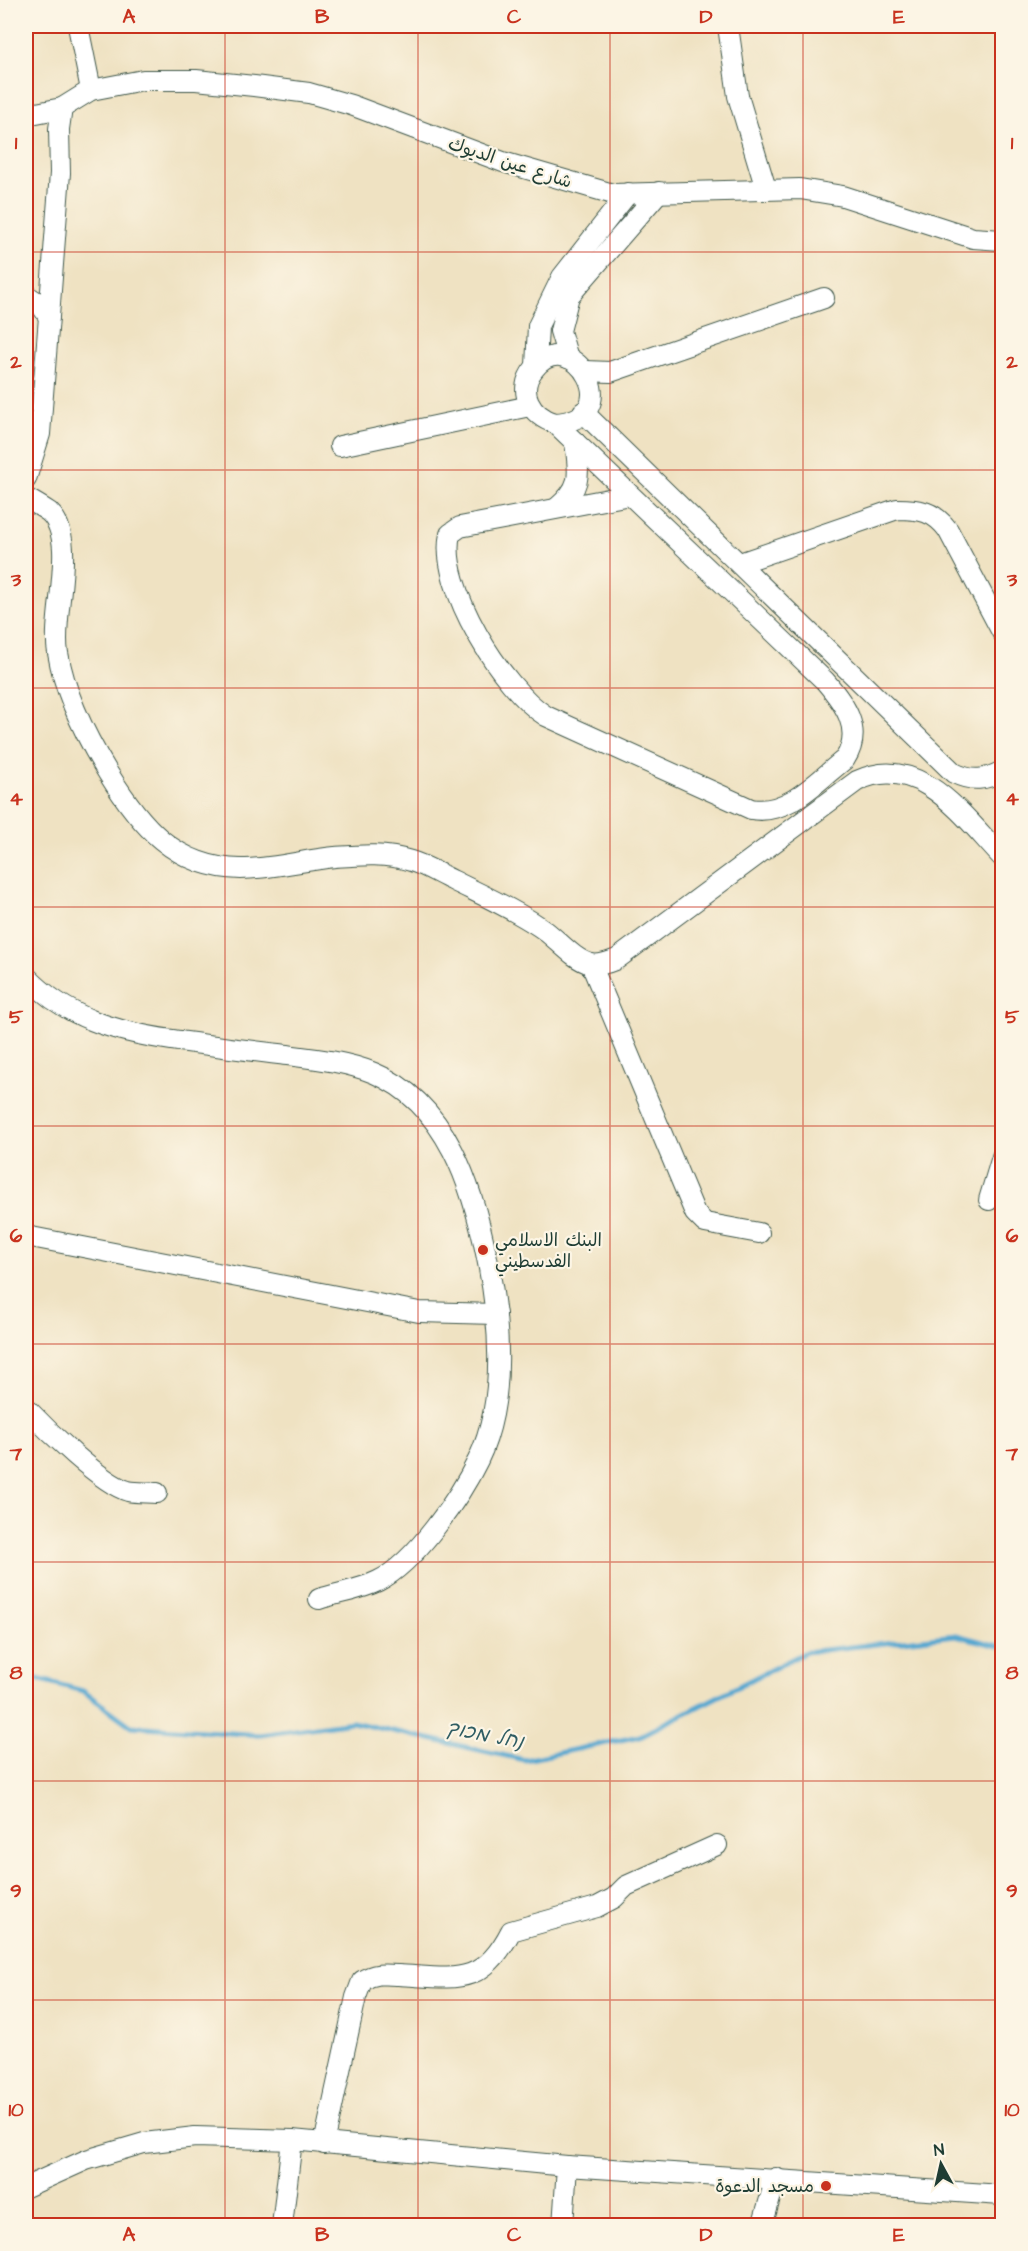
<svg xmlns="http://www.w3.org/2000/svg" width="1028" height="2251" font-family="'Architects Daughter','Playpen Sans Arabic','Playpen Sans Hebrew',sans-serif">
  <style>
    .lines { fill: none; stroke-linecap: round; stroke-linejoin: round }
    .stream { stroke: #55a7d0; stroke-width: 5 }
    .minor-casing { stroke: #3e5649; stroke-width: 22 }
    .minor { stroke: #fff; stroke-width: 20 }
    .grid { fill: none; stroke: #c8321e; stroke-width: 1.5; stroke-opacity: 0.55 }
    .poi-dot { fill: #c8321e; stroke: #fcf5e5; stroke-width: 2 }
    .labels { text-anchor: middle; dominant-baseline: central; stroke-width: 4.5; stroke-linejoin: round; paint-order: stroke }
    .street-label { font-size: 18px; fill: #1f3d34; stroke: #fcf5e5 }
    .poi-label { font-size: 18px; fill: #1f3d34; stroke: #fcf5e5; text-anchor: start }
    .water-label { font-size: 20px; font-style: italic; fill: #2f5d63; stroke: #fcf5e5 }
    .neatline { fill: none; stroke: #c8321e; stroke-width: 2 }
    .grid-label { font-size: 20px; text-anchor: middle; font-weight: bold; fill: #c8321e }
  </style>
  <rect width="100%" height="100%" fill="#fcf5e5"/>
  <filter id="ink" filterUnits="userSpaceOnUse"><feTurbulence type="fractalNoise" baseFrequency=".0167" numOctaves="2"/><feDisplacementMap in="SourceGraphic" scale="12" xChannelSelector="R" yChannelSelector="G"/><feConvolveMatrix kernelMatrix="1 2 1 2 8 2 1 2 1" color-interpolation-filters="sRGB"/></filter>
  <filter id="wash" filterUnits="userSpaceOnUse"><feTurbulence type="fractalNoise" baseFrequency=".008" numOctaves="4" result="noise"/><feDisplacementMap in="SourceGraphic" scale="24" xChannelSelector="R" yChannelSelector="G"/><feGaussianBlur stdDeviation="1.35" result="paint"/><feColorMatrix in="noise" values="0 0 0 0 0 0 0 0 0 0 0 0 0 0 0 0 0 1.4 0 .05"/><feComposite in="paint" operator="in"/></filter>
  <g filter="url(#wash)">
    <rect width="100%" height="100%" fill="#efe2c2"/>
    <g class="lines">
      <polyline class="stream" points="26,1676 83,1691 131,1726 260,1735 352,1722 525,1760 640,1736 806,1652 956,1635 1002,1647"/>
    </g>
  </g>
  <g filter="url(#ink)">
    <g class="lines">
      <g class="minor-casing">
        <g id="minor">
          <polyline points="78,26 91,90"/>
          <polyline points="728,26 738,96 766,189"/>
          <polyline points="26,115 62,108 91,90 143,80 196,80 254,86 309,93 351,105 503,162 613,194 800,189 843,196 973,238 1002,240"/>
          <polyline points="26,295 40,304 49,317"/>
          <polyline points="568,358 560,331 569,296 659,192"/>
          <polyline points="536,366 538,326 562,277 628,193"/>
          <polyline points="586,371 610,372 824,298"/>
          <path d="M 583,412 L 954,773 C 972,782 986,780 1002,771"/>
          <path d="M 555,423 C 631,419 572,321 534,369 C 516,391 531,416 555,423 L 825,681 C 844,703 864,730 845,759 C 818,780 788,816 751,809 L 546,716 C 503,689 438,586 450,534 L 460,527 L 630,495"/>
          <polyline points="340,446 530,406"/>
          <polyline points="26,479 40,434 60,173 59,129 62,108"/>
          <path d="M 26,498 C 33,502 42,507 49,512 C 79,539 51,615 58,653 C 65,695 86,737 108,773 C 140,825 175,868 241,869 C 272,869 304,860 335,857 C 362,855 385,853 411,861 C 425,865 439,874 452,880 C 482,895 512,908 540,927 C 556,937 572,959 591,964 C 600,966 609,962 617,959 L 857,781 C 919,751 964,817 1002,857"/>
          <path d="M 557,508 C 583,486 579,474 575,442"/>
          <path d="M 740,563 L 897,509 C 920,509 934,511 948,530 L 1002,632"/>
          <polyline points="591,964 695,1213 705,1223 759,1233"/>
          <path d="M 26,976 C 66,1018 116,1032 172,1040 C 208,1045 243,1050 279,1054 C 310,1058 345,1061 374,1073 C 447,1103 473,1188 487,1258 C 500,1322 507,1400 478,1460 C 460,1497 415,1563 378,1581 C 360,1590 337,1593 319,1599"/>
          <polyline points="989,1200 1002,1157"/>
          <polyline points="26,1236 419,1312 496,1314"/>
          <path d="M 26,1408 C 46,1429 102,1484 128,1491 C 137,1493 148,1492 157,1493"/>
          <path d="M 324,2144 L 356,1997 L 362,1981 C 374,1973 384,1974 398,1975 C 454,1978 482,1988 511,1931 L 597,1907 L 614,1898 L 626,1886 L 717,1845"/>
          <polyline points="567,2166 1002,2195"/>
          <polyline points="26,2187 86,2160 144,2143 195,2137 292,2140 567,2166 563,2226"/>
          <polyline points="282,2226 292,2140"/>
          <polyline points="762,2226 776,2178"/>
        </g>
      </g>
      <use href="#minor" class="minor"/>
    </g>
  </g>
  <path class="grid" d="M 225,26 L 225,2226M 418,26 L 418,2226M 610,26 L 610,2226M 803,26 L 803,2226M 26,252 L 1002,252M 26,470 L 1002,470M 26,688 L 1002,688M 26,907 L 1002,907M 26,1126 L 1002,1126M 26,1344 L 1002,1344M 26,1562 L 1002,1562M 26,1781 L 1002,1781M 26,2000 L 1002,2000"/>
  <g class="poi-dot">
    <circle cx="483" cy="1250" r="6"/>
    <circle cx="826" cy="2186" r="6"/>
  </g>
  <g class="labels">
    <g class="street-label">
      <text transform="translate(510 163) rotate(18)">شارع عين الديوك</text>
    </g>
    <g class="poi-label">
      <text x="495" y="1240">البنك الاسلامي<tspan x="495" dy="21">الفدسطيني</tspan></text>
      <text x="814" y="2186" text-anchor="end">مسجد الدعوة</text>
    </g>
    <g class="water-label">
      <text transform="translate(485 1735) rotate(11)">נחל מכוך</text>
    </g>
  </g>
  <rect width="1028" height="2251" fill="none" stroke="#fcf5e5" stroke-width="66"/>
  <g transform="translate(941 2164) rotate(352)" stroke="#fcf5e5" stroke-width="4.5" paint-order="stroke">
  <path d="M0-4.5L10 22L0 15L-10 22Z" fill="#1f3d34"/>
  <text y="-9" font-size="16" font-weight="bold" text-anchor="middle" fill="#1f3d34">N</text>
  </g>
  <rect x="33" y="33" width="962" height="2185" class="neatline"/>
  <g class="grid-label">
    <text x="129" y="23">A</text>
    <text x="322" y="23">B</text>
    <text x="514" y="23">C</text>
    <text x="706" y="23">D</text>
    <text x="899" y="23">E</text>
    <text x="16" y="149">1</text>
    <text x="1012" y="149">1</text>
    <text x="16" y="368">2</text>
    <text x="1012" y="368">2</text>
    <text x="16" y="586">3</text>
    <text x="1012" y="586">3</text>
    <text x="16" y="805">4</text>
    <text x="1012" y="805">4</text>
    <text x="16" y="1023">5</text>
    <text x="1012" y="1023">5</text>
    <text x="16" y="1242">6</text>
    <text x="1012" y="1242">6</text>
    <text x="16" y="1460">7</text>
    <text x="1012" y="1460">7</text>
    <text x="16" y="1679">8</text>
    <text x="1012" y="1679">8</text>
    <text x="16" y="1897">9</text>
    <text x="1012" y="1897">9</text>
    <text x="16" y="2116">10</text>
    <text x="1012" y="2116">10</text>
    <text x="129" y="2241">A</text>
    <text x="322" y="2241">B</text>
    <text x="514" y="2241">C</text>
    <text x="706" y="2241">D</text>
    <text x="899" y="2241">E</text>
  </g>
</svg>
